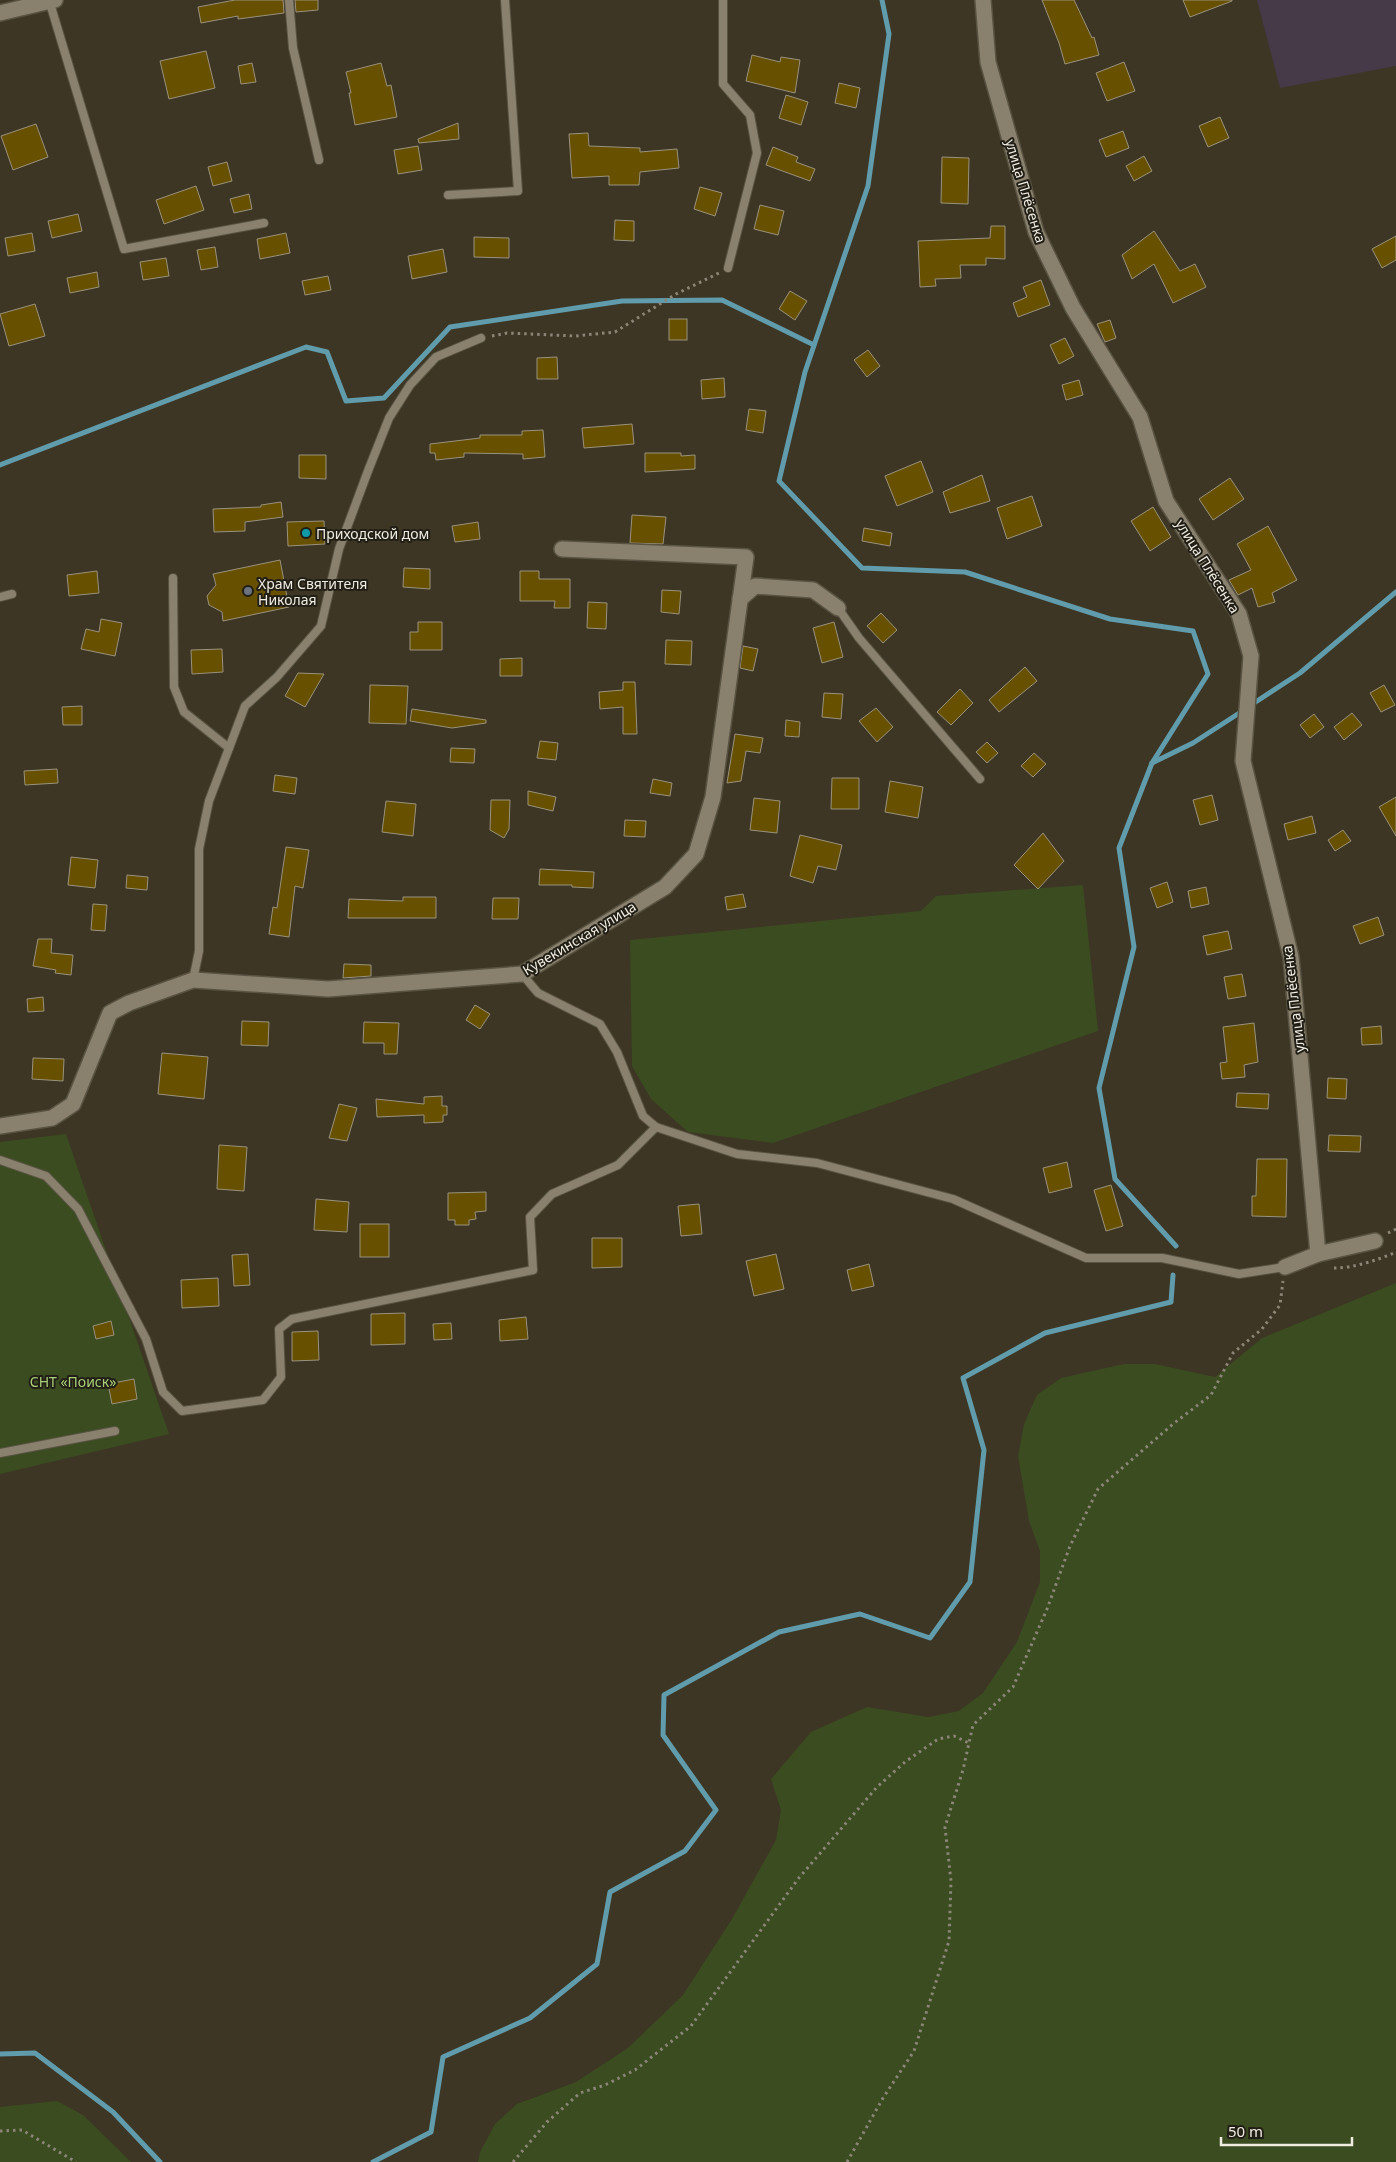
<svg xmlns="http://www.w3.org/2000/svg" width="1396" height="2162" font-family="'Noto Sans',sans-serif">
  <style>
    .industrial { fill: #463948 }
    .green { fill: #3a4c20 }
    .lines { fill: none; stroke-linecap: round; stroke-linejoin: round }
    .stream { stroke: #609cac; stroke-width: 5 }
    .building { fill: #675000; stroke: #9a927d }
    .lane-casing { stroke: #595343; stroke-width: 10 }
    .street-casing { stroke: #595343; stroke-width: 18 }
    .path { stroke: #8b8677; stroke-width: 3; stroke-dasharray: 2.5 4; stroke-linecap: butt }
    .lane { stroke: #89816d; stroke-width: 8 }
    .street { stroke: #89816d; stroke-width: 15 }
    .culture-dot { fill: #0f9aa8; stroke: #211e16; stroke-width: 2 }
    .worship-dot { fill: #6b7280; stroke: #211e16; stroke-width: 2 }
    .labels { text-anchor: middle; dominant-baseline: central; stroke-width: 4; stroke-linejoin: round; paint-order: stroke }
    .street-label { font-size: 14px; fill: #f0ece1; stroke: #211e16 }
    .poi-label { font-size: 14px; fill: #f0ece1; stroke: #211e16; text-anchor: start }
    .park-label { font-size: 14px; fill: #aacf78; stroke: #211e16 }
  </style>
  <rect width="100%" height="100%" fill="#3d3624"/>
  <polygon class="industrial" points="1257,0 1396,0 1396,66 1280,88"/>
  <g class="green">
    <polygon points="1083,885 1098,1031 773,1143 688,1132 651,1099 632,1066 630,940 921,911 936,896"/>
    <polygon points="66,1134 169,1434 0,1474 0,1142"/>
    <polygon points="1396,1283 1396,2162 478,2162 480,2152 495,2124 517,2104 576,2082 628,2048 683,1995 732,1919 776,1840 781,1810 771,1779 811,1732 867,1707 928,1717 959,1711 983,1693 1017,1642 1040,1582 1040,1551 1029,1521 1018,1456 1024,1424 1037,1395 1061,1378 1124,1364 1155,1364 1215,1377 1262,1338"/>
    <polygon points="57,2101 83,2115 131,2162 0,2162 0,2107"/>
  </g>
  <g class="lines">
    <g class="stream">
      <polyline points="882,0 889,34 868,186 805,372 779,481 862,568 965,572 1110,619 1193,631 1208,674 1152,763 1119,848 1134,947 1099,1088 1115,1179 1176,1246"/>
      <polyline points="0,465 306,347 327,352 346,401 384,398 450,327 622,301 722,300 814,345"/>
      <polyline points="1251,705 1300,673 1396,592"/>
      <polyline points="1152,763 1193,743 1244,710"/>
      <polyline points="0,2054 35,2053 113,2112 160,2162"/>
      <polyline points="373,2162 431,2132 443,2057 530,2018 597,1964 610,1892 685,1851 716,1810 663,1735 664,1695 779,1632 860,1614 930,1638 970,1582 984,1450 963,1378 1045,1333 1171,1302 1173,1275"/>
    </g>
  </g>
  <g class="building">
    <polygon points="235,0 283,0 284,13 238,19 238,16 201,23 198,7"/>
    <polygon points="295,0 318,0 318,10 296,12"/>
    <polygon points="1042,0 1074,0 1092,38 1094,37 1099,55 1065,64 1059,43"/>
    <polygon points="1183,0 1232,0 1232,1 1190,17"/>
    <polygon points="206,51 215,88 169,99 160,61"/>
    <polygon points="752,55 780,62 781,57 800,60 795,93 746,81"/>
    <polygon points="1124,62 1135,91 1107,101 1096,73"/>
    <polygon points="252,63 256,82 241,84 238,66"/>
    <polygon points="381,63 387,86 391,85 397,117 355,125 349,93 351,93 346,72"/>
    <polygon points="839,83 860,88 856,108 835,103"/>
    <polygon points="786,95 808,102 801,125 779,118"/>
    <polygon points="1220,117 1229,138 1208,147 1199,126"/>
    <polygon points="458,123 459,139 419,143 418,139"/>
    <polygon points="36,124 48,157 13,170 1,136"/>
    <polygon points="1123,131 1129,148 1106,157 1099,140"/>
    <polygon points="588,133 589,146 640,148 640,152 677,149 679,168 640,172 639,185 609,185 609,176 572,178 569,134"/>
    <polygon points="418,146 422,170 398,174 394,150"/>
    <polygon points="773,147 798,157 796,162 815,169 810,181 766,165"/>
    <polygon points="1144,156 1152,171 1134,181 1126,166"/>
    <polygon points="942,157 969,158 968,204 941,203"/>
    <polygon points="227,162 232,181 213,186 208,167"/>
    <polygon points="196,186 204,210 164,224 156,200"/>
    <polygon points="700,187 722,193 715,216 694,209"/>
    <polygon points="249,194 252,209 234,213 230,199"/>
    <polygon points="760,205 784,211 778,235 754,229"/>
    <polygon points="78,214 82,231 52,238 48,221"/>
    <polygon points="615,220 634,221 634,241 614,240"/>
    <polygon points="991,226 1005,226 1005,259 986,258 986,265 960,265 961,278 935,279 936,286 920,287 918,241 990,238"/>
    <polygon points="1154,231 1180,271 1195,264 1206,287 1173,303 1154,264 1132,279 1122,255"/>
    <polygon points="32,233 35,251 8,256 5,238"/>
    <polygon points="286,233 290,253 260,259 257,239"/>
    <polygon points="1396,236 1396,260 1382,268 1372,249"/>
    <polygon points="474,237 509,238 509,258 474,257"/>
    <polygon points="215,247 218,267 201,270 197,250"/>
    <polygon points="443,249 447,272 412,279 408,256"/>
    <polygon points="166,258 169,276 143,280 140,262"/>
    <polygon points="97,272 99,287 70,293 67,278"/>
    <polygon points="328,276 331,290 305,295 302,281"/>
    <polygon points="1041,280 1050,305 1018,317 1013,303 1027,297 1023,287"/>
    <polygon points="790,291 807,301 795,320 779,309"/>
    <polygon points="35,304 45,336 9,346 0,314"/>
    <rect x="669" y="319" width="18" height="21"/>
    <polygon points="1110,320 1116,338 1105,342 1097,324"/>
    <polygon points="1065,338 1074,356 1059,364 1050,345"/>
    <polygon points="868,350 880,366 867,377 854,360"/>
    <polygon points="557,357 558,379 537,379 537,358"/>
    <polygon points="724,378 725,397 702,399 701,380"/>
    <polygon points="1079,380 1083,395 1066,400 1062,385"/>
    <polygon points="749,409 766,411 763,433 746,430"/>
    <polygon points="632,424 634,444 584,448 582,428"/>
    <polygon points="543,430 545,457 523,459 523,454 464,453 464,457 436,460 435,453 430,453 430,444 480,438 480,435 522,435 522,431"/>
    <polygon points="645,453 681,453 681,456 695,455 695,469 645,472"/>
    <polygon points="299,455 326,455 326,479 299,478"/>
    <polygon points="921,461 933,492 897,506 885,476"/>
    <polygon points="982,475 990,501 950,513 943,492"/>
    <polygon points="1230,478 1244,499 1213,520 1199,499"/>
    <polygon points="1032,496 1042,526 1007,539 997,508"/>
    <polygon points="281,502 283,517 245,522 245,531 214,532 213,509 261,507 261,505"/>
    <polygon points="1153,507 1171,537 1150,551 1131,521"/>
    <polygon points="632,515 666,517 663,544 630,543"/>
    <polygon points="324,521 325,544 288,546 287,522"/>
    <polygon points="478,522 480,539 455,542 452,526"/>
    <polygon points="1268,526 1297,580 1272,593 1275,602 1258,607 1252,588 1238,595 1229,580 1251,570 1237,544"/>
    <polygon points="864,528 892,533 890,546 862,541"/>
    <polygon points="280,560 289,607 223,621 222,612 209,605 207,596 216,585 213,574"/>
    <polygon points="404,568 430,569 430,589 403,587"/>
    <polygon points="97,571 99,593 69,596 67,575"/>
    <polygon points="520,571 539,571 539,579 570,579 570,608 554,608 555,601 520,601"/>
    <polygon points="662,590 681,591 679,614 661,612"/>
    <polygon points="588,602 607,603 606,629 587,628"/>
    <polygon points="881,613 897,630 883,643 867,626"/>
    <polygon points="101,619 122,623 115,656 81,649 86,629 99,632"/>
    <polygon points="418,622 442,622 442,650 410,650 410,632 418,632"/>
    <polygon points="834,622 843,657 822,663 813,628"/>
    <polygon points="666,640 692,641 691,665 665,664"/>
    <polygon points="743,646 758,649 753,671 740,668"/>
    <polygon points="222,649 223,672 192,674 191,650"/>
    <polygon points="522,658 522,676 500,676 500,659"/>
    <polygon points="1025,667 1037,681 999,712 989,700"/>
    <polygon points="298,673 324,674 305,707 285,696"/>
    <polygon points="623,682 635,682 637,734 623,734 623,707 600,709 599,692 623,690"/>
    <polygon points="370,685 408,686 406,724 369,723"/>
    <polygon points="1384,685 1395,705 1381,712 1370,693"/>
    <polygon points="960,689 973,703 951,725 937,712"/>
    <polygon points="824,693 843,694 841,719 822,717"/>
    <polygon points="82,706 82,725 63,725 62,707"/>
    <polygon points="876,708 893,727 877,742 859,721"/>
    <polygon points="412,709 486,720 486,723 452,728 410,721"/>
    <polygon points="1352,713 1362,725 1344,740 1334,727"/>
    <polygon points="1314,714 1324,727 1310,738 1300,725"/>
    <polygon points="786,720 800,722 799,737 785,736"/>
    <polygon points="735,734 763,738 760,753 746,751 741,781 727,783"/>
    <polygon points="540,741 558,743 556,760 537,758"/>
    <polygon points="987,742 998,753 987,763 976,752"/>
    <polygon points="451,748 475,749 474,763 450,762"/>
    <polygon points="1034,753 1046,764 1033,777 1021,766"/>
    <polygon points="57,769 58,783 25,785 24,771"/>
    <polygon points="275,775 297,778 295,794 273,791"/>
    <polygon points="832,778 859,778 859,809 831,809"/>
    <polygon points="653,779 672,783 670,796 650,793"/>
    <polygon points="890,781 923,787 918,818 885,812"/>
    <polygon points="528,791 556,797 553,811 528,805"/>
    <polygon points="1212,795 1218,820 1200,825 1193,800"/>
    <polygon points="1396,797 1396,836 1379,807"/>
    <polygon points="754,798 780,801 777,833 750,830"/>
    <polygon points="491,800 510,800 509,829 504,838 490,830"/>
    <polygon points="386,801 416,804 413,836 382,832"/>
    <polygon points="1312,816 1316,833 1288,840 1284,824"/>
    <polygon points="625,820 646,821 645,837 624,836"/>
    <polygon points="1343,830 1351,841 1335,851 1328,840"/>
    <polygon points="1043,833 1064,861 1038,889 1014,865"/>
    <polygon points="800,835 842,845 836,870 818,866 813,883 790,876"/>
    <polygon points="286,847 309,850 303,888 295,886 289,937 269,934 273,907 277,908"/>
    <polygon points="71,857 98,860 95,888 68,885"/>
    <polygon points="540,869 594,872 593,888 572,887 572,885 539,885"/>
    <polygon points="127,875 148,877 147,890 126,888"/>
    <polygon points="1167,882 1173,902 1157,908 1150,888"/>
    <polygon points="1206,887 1209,904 1191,908 1188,891"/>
    <polygon points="743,894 746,907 727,910 725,897"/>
    <polygon points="403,897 436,897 436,918 348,918 349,899 403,901"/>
    <polygon points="493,898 519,898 518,919 492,919"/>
    <polygon points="93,904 107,905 105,931 91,930"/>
    <polygon points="1378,917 1384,935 1360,944 1353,926"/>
    <polygon points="1228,931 1232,949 1207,955 1203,936"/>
    <polygon points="38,939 52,939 51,953 73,955 71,975 55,973 56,970 33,966"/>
    <polygon points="344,964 371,965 371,976 343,978"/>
    <polygon points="1242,974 1246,996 1228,999 1224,977"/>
    <polygon points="43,997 44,1011 28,1012 27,999"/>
    <polygon points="475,1005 490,1014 480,1029 466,1020"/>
    <polygon points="242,1021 269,1022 268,1046 241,1045"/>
    <polygon points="364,1022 399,1023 397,1054 384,1054 384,1043 363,1043"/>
    <polygon points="1254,1023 1258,1062 1244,1065 1245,1077 1222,1079 1220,1063 1227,1062 1223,1027"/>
    <polygon points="1381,1026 1382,1044 1362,1045 1361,1028"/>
    <polygon points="162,1053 208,1057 204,1099 158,1094"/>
    <polygon points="33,1058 64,1059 63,1081 32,1079"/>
    <polygon points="1328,1078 1347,1079 1346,1099 1327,1098"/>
    <polygon points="1237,1093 1269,1094 1268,1109 1236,1107"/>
    <polygon points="442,1096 442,1106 447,1106 447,1115 443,1115 443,1122 424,1123 424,1115 377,1117 376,1099 424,1104 424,1097"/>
    <polygon points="339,1104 357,1108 347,1141 329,1138"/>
    <polygon points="1329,1135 1361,1136 1360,1152 1328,1151"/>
    <polygon points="219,1145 247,1147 244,1191 217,1189"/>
    <polygon points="1257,1159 1287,1159 1286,1217 1252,1216 1252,1196 1256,1196"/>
    <polygon points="1067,1162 1072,1187 1049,1193 1043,1168"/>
    <polygon points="1111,1185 1123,1226 1106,1231 1094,1190"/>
    <polygon points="486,1192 486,1211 475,1212 476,1219 469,1220 469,1225 455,1225 455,1220 448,1220 448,1193"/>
    <polygon points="316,1199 349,1202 347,1232 314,1230"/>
    <polygon points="699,1204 702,1234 681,1236 678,1206"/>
    <rect x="360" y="1224" width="29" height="33"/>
    <polygon points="592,1238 622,1238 622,1267 592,1268"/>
    <polygon points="248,1254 250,1285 234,1286 232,1255"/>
    <polygon points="776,1254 784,1289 754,1296 746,1261"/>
    <polygon points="869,1264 874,1286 852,1291 847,1270"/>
    <polygon points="218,1278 219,1306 182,1308 181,1280"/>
    <polygon points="405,1313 405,1344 371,1345 371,1314"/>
    <polygon points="526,1317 528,1339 500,1341 499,1320"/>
    <polygon points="111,1321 114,1335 96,1339 93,1326"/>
    <polygon points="451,1323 452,1339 434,1340 433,1324"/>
    <polygon points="318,1331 319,1360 292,1361 292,1332"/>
    <polygon points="134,1379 137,1399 112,1404 108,1384"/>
  </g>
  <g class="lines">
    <g class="lane-casing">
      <g id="lane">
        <polyline points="49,0 124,249 264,223"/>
        <polyline points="289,0 293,48 319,160"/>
        <polyline points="723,0 723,84 750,115 757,153 728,268"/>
        <polyline points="448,195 518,191 505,0"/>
        <polyline points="173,578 174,687 184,712 229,748"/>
        <polyline points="0,597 12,594"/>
        <polyline points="838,608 859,638 980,779"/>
        <polyline points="522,974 538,993 600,1024 617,1052 643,1116 656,1127 737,1154 817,1163 953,1199 1086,1258 1162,1258 1239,1274 1285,1267"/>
        <polyline points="193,980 199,951 199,849 209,801 245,706 277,677 321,626 339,549 368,471 389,418 410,385 436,357 481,338"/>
        <polyline points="0,1160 46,1176 78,1209 146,1339 163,1392 182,1411 263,1400 281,1377 279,1329 292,1319 533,1270 530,1217 552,1194 618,1165 656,1127"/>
        <polyline points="0,1453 115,1431"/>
      </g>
    </g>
    <g class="street-casing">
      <g id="street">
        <polyline points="983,0 988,62 1036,232 1073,308 1140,417 1166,501 1239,614 1251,656 1243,761 1291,957 1318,1254"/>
        <polyline points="0,13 55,0"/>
        <polyline points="740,599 755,586 813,590 838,608"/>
        <polyline points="0,1126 52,1118 73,1104 110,1013 129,1003 193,980 328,989 522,974 665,887 696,854 713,797 746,557 562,549"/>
        <polyline points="1285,1267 1318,1254 1375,1241"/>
      </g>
    </g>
    <g class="path">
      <polyline points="492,336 507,333 575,336 615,332 676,294 719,273"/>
      <polyline points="1388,1233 1396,1229"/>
      <path d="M 1334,1268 C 1354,1268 1378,1260 1396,1252"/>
      <polyline points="0,2131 22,2130 76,2162"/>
      <polyline points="513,2162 547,2122 580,2093 605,2085 635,2070 691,2026 798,1879 877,1787 905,1762 938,1739 954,1736 969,1743"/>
      <polyline points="847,2162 883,2098 914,2051 949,1941 951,1881 945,1827 963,1770 973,1725 1013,1687 1047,1609 1070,1546 1098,1489 1173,1424 1211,1395 1233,1353 1262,1329 1280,1305 1283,1281"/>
    </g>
    <use href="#lane" class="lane"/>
    <use href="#street" class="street"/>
  </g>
  <circle class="culture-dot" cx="306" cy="533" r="5"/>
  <circle class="worship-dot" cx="248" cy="591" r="5"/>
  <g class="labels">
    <g class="street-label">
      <text transform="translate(1026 191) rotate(73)">улица Плёсенка</text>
      <text transform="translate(1208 566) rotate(58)">улица Плёсенка</text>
      <text transform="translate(579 938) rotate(-31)">Кувекинская улица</text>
      <text transform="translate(1293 999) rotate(-97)">улица Плёсенка</text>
    </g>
    <g class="poi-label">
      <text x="316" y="533">Приходской дом</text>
      <text x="258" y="583">Храм Святителя<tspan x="258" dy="16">Николая</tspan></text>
    </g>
    <g class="park-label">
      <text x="73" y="1381">СНТ «Поиск»</text>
    </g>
  </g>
  <path d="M1221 2137v8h131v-8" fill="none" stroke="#f0ece1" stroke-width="2.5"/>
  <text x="1228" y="2137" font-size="15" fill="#f0ece1" stroke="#211e16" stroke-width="4" paint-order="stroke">50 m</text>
</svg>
